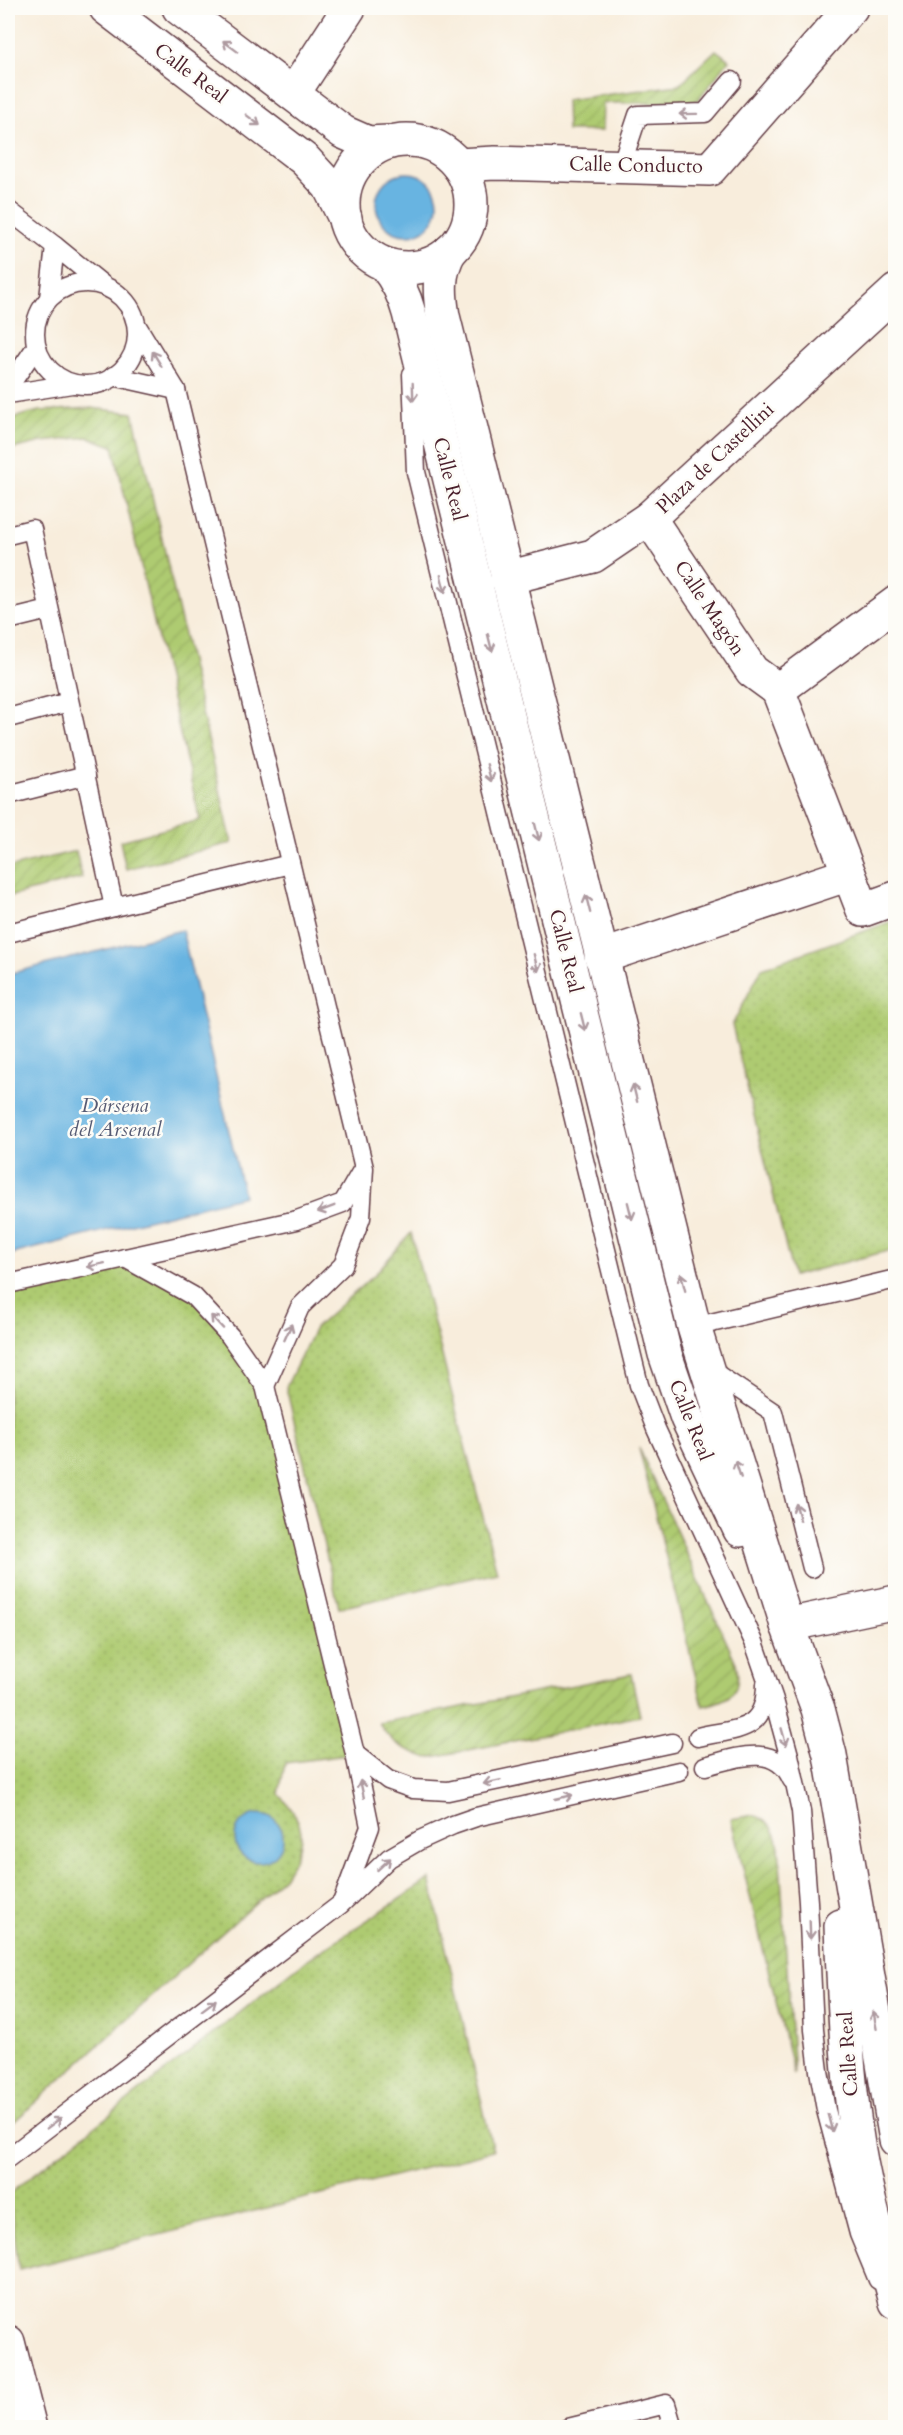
<svg xmlns="http://www.w3.org/2000/svg" width="903" height="2435" font-family="Cardo,serif">
  <style>
    .park { fill: url(#park-dots); stroke: #7c754e; stroke-width: 1.5 }
    .garden { fill: url(#garden-furrows); stroke: #7c754e; stroke-width: 1.5 }
    .water { fill: #68b4e1; stroke: #596a86; stroke-width: 1.5 }
    .lines { fill: none; stroke-linecap: round; stroke-linejoin: round }
    .lane-casing { stroke: #643e46; stroke-width: 21 }
    .street-casing { stroke: #643e46; stroke-width: 36 }
    .secondary-casing { stroke: #643e46; stroke-width: 36 }
    .lane { stroke: #fff; stroke-width: 18 }
    .street { stroke: #fff; stroke-width: 33 }
    .secondary { stroke: #fff; stroke-width: 33 }
    .oneway { stroke: #ae9aa0 }
    .labels { text-anchor: middle; dominant-baseline: central; stroke-width: 5; stroke-linejoin: round; paint-order: stroke }
    .street-label { font-size: 20px; fill: #4a1f2b; stroke: #fdfcf7 }
    .water-label { font-size: 21px; font-style: italic; fill: #565b74; stroke: #fdfcf7 }
  </style>
  <defs>
    <pattern id="park-dots" width="8" height="8" patternUnits="userSpaceOnUse" patternTransform="scale(1.5)"><rect width="8" height="8" fill="#aecb71"/><path d="M2 2h.1M6 6h.1" fill="none" stroke="#97ae62" stroke-width="1.8" stroke-linecap="round"/></pattern>
    <pattern id="garden-furrows" width="10" height="10" patternUnits="userSpaceOnUse" patternTransform="scale(1.5)"><rect width="10" height="10" fill="#aecb71"/><path d="M-1 1l2-2M0 10L10 0M9 11l2-2" fill="none" stroke="#97ae62"/></pattern>
  </defs>
  <rect width="100%" height="100%" fill="#fdfcf7"/>
  <filter id="ink" filterUnits="userSpaceOnUse"><feTurbulence type="fractalNoise" baseFrequency=".0167" numOctaves="2"/><feDisplacementMap in="SourceGraphic" scale="12" xChannelSelector="R" yChannelSelector="G"/><feConvolveMatrix kernelMatrix="1 2 1 2 8 2 1 2 1" color-interpolation-filters="sRGB"/></filter>
  <filter id="wash" filterUnits="userSpaceOnUse"><feTurbulence type="fractalNoise" baseFrequency=".008" numOctaves="4" result="noise"/><feDisplacementMap in="SourceGraphic" scale="24" xChannelSelector="R" yChannelSelector="G"/><feGaussianBlur stdDeviation="1.35" result="paint"/><feColorMatrix in="noise" values="0 0 0 0 0 0 0 0 0 0 0 0 0 0 0 0 0 1.4 0 .05"/><feComposite in="paint" operator="in"/></filter>
  <g filter="url(#wash)">
    <rect width="100%" height="100%" fill="#f8eddc"/>
    <g class="park">
      <polygon points="895,920 895,1249 793,1276 732,1025 762,968"/>
      <polygon points="411,1233 497,1572 339,1608 286,1387 315,1328 375,1274"/>
      <path d="M 125,1258 L 193,1296 L 265,1386 L 354,1754 L 285,1763 L 279,1794 C 308,1825 307,1842 284,1877 L 8,2127 L 8,1285 Z"/>
      <polygon points="430,1879 493,2151 19,2270 9,2194 308,1959"/>
    </g>
    <g class="garden">
      <polygon points="716,50 729,60 696,103 603,103 602,131 567,131 566,100 679,85"/>
      <polygon points="91,408 133,413 232,843 126,869 120,841 200,820 113,446 87,437 42,442 8,450 8,419 39,411"/>
      <polygon points="76,851 82,878 8,897 8,868"/>
      <path d="M 639,1448 L 736,1663 C 743,1694 729,1700 703,1706 Z"/>
      <path d="M 631,1674 L 640,1716 L 428,1758 C 406,1750 391,1745 379,1723 Z"/>
      <path d="M 753,1815 C 770,1820 776,1830 779,1847 L 794,2075 L 731,1819 Z"/>
    </g>
    <g class="water">
      <circle cx="407" cy="204" r="31"/>
      <polygon points="182,930 244,1196 8,1255 8,974"/>
      <circle cx="259" cy="1838" r="24"/>
    </g>
  </g>
  <g filter="url(#ink)">
    <g class="lines">
      <g class="lane-casing">
        <g id="lane">
          <polyline points="621,166 638,115 705,113 732,81"/>
          <polyline points="8,210 55,246"/>
          <circle cx="86" cy="334" r="51"/>
          <polyline points="49,298 55,246 103,285"/>
          <polyline points="412,374 416,472 639,1385 656,1429 754,1642 774,1700 789,1755 801,1811 808,1902 814,2030 819,2071 826,2110 859,2234 878,2280"/>
          <polyline points="113,376 176,390 137,326"/>
          <polyline points="8,388 36,347"/>
          <polyline points="176,390 364,1168 361,1218 343,1265 300,1307 265,1386"/>
          <polyline points="8,394 72,384"/>
          <polyline points="8,535 32,529 114,907"/>
          <polyline points="8,620 49,610"/>
          <polyline points="8,718 69,702"/>
          <polyline points="8,795 86,775"/>
          <polyline points="8,933 290,864"/>
          <polyline points="125,1258 193,1296 230,1336 265,1386 355,1754 370,1827 343,1900"/>
          <polyline points="8,1284 297,1220 343,1203 361,1172"/>
          <polyline points="694,1327 896,1279"/>
          <polyline points="709,1369 773,1412 812,1568"/>
          <path d="M 698,1737 C 736,1728 766,1733 766,1684"/>
          <polyline points="355,1754 388,1780 413,1789 448,1791 672,1743"/>
          <path d="M 705,1766 C 735,1758 776,1742 792,1780"/>
          <polyline points="8,2158 341,1904 389,1858 420,1840 453,1825 476,1817 679,1771"/>
          <polyline points="568,2428 666,2404 673,2428"/>
        </g>
      </g>
      <g class="street-casing">
        <g id="street">
          <polyline points="293,94 349,8"/>
          <polyline points="458,165 495,163 710,169 851,8"/>
          <polyline points="649,518 752,671 778,690"/>
          <polyline points="507,578 593,556 649,518 896,291"/>
          <polyline points="778,690 863,910 896,898"/>
          <polyline points="778,690 896,603"/>
          <polyline points="601,957 849,874"/>
          <polyline points="787,1625 896,1602"/>
          <polyline points="8,2342 30,2428"/>
        </g>
      </g>
      <g class="secondary-casing">
        <g id="secondary">
          <polyline points="106,8 305,160 329,186 345,218"/>
          <polyline points="179,8 343,132 368,143 388,142"/>
          <circle cx="407" cy="204" r="64"/>
          <path d="M 450,251 C 438,273 439,292 443,316 L 694,1327 L 787,1625 L 818,1709 L 830,1755 L 896,2140"/>
          <path d="M 385,265 C 397,280 404,294 409,313 L 665,1354 L 687,1418 L 740,1530"/>
          <path d="M 841,1926 C 844,1995 846,2064 856,2132 C 864,2189 881,2245 896,2302"/>
        </g>
      </g>
      <use href="#lane" class="lane"/>
      <use href="#street" class="street"/>
      <use href="#secondary" class="secondary"/>
    </g>
    <defs><path id="oneway-shaft" d="M-6 0H5M1.5-3L5.5 0L1.5 3" fill="none" stroke-width="1.6" stroke-linecap="round" stroke-linejoin="round" transform="scale(1.5)"/></defs>
    <g class="oneway">
      <use href="#oneway-shaft" transform="translate(230 46) rotate(-143)"/>
      <use href="#oneway-shaft" transform="translate(688 114) rotate(179)"/>
      <use href="#oneway-shaft" transform="translate(253 120) rotate(37)"/>
      <use href="#oneway-shaft" transform="translate(157 359) rotate(-121)"/>
      <use href="#oneway-shaft" transform="translate(413 392) rotate(88)"/>
      <use href="#oneway-shaft" transform="translate(443 584) rotate(76)"/>
      <use href="#oneway-shaft" transform="translate(490 643) rotate(76)"/>
      <use href="#oneway-shaft" transform="translate(489 773) rotate(76)"/>
      <use href="#oneway-shaft" transform="translate(537 832) rotate(76)"/>
      <use href="#oneway-shaft" transform="translate(588 904) rotate(-104)"/>
      <use href="#oneway-shaft" transform="translate(536 963) rotate(76)"/>
      <use href="#oneway-shaft" transform="translate(583 1022) rotate(76)"/>
      <use href="#oneway-shaft" transform="translate(635 1093) rotate(-104)"/>
      <use href="#oneway-shaft" transform="translate(326 1209) rotate(159)"/>
      <use href="#oneway-shaft" transform="translate(630 1211) rotate(76)"/>
      <use href="#oneway-shaft" transform="translate(96 1265) rotate(168)"/>
      <use href="#oneway-shaft" transform="translate(683 1282) rotate(-104)"/>
      <use href="#oneway-shaft" transform="translate(217 1322) rotate(-133)"/>
      <use href="#oneway-shaft" transform="translate(288 1332) rotate(-66)"/>
      <use href="#oneway-shaft" transform="translate(738 1469) rotate(-108)"/>
      <use href="#oneway-shaft" transform="translate(798 1512) rotate(-104)"/>
      <use href="#oneway-shaft" transform="translate(784 1737) rotate(74)"/>
      <use href="#oneway-shaft" transform="translate(492 1782) rotate(168)"/>
      <use href="#oneway-shaft" transform="translate(362 1789) rotate(-102)"/>
      <use href="#oneway-shaft" transform="translate(564 1797) rotate(-13)"/>
      <use href="#oneway-shaft" transform="translate(384 1864) rotate(-42)"/>
      <use href="#oneway-shaft" transform="translate(810 1930) rotate(88)"/>
      <use href="#oneway-shaft" transform="translate(209 2005) rotate(-37)"/>
      <use href="#oneway-shaft" transform="translate(875 2020) rotate(-100)"/>
      <use href="#oneway-shaft" transform="translate(54 2123) rotate(-37)"/>
      <use href="#oneway-shaft" transform="translate(830 2123) rotate(75)"/>
    </g>
  </g>
  <g class="labels">
    <g class="street-label">
      <text transform="translate(191 73) rotate(37)">Calle Real</text>
      <text transform="translate(636 165) rotate(1)">Calle Conducto</text>
      <text transform="translate(715 458) rotate(-43)">Plaza de Castellini</text>
      <text transform="translate(450 479) rotate(76)">Calle Real</text>
      <text transform="translate(710 608) rotate(56)">Calle Magón</text>
      <text transform="translate(566 951) rotate(76)">Calle Real</text>
      <text transform="translate(691 1420) rotate(68)">Calle Real</text>
      <text transform="translate(848 2054) rotate(-94)">Calle Real</text>
    </g>
    <g class="water-label">
      <text x="115" y="1105">Dársena<tspan x="115" dy="24">del Arsenal</tspan></text>
    </g>
  </g>
  <rect width="903" height="2435" fill="none" stroke="#fdfcf7" stroke-width="30"/>
</svg>
